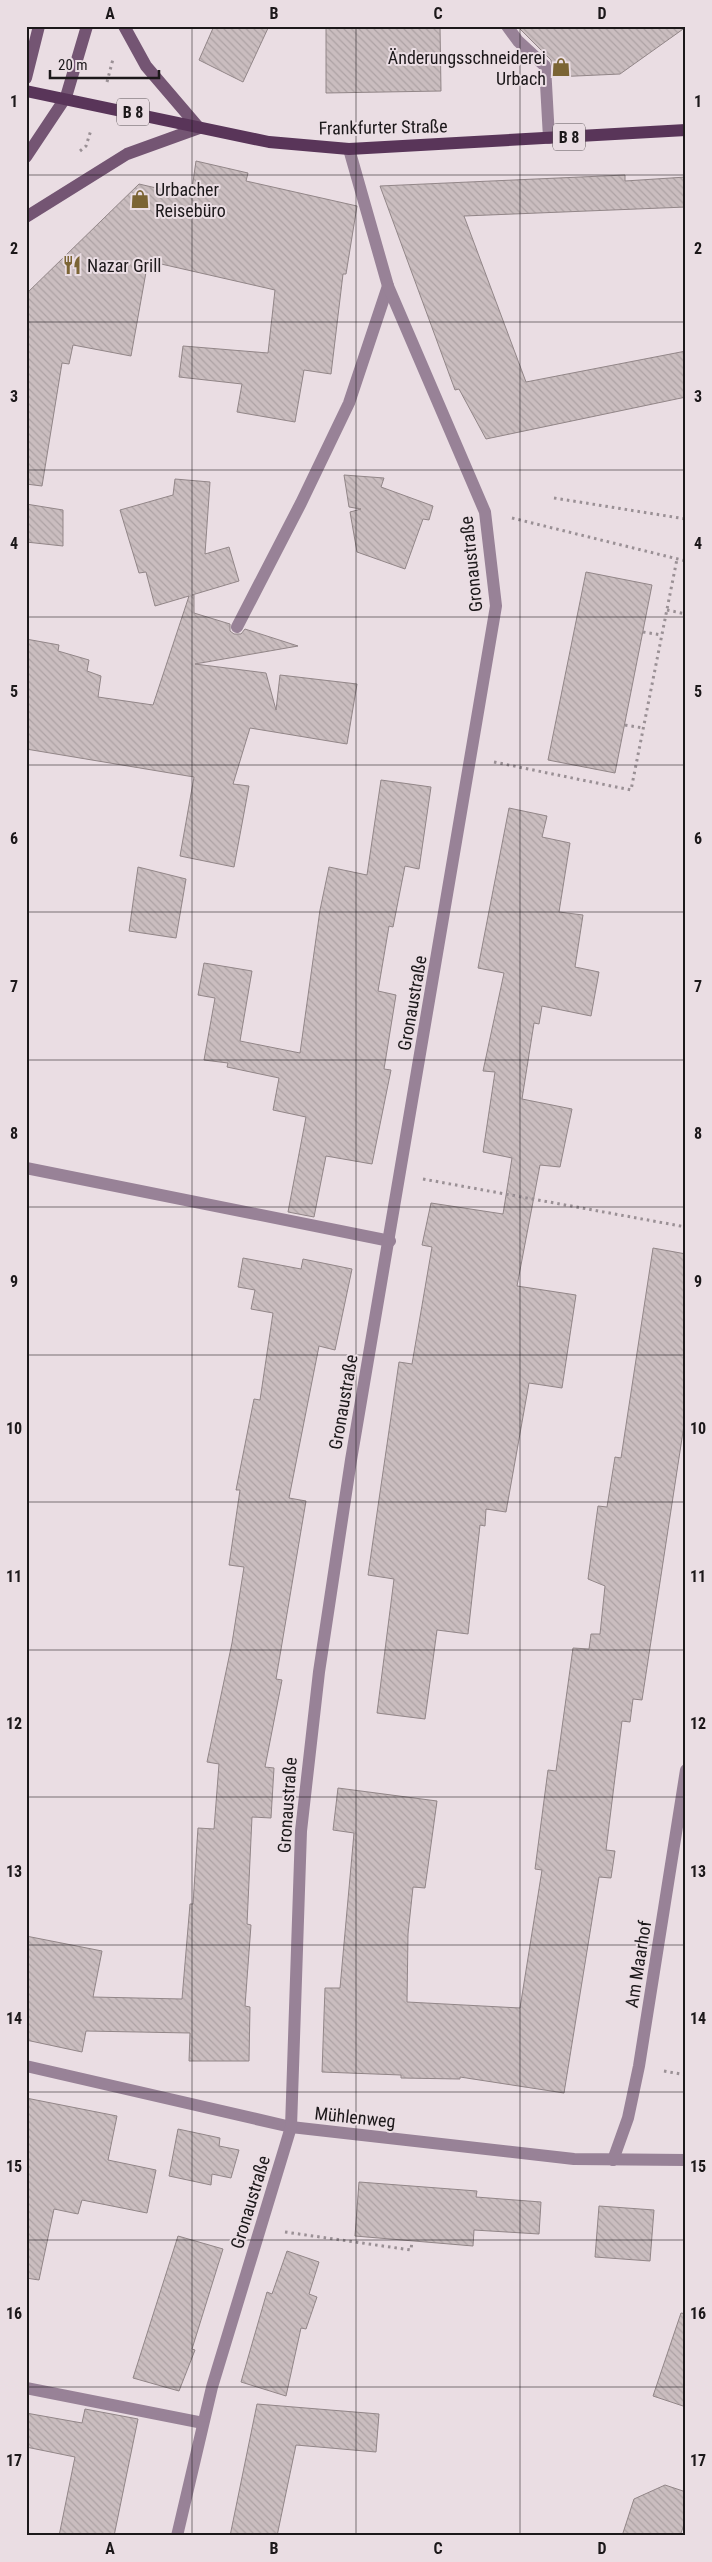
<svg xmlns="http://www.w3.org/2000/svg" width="712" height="2562" font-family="'Roboto Condensed',sans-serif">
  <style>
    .building { fill: url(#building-back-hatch); stroke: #928688 }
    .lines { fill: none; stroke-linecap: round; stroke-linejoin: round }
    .path { stroke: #9a9095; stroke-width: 3; stroke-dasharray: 2.5 4; stroke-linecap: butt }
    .service { stroke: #988297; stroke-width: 12 }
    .minor { stroke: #988297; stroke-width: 12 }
    .secondary { stroke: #745573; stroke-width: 12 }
    .primary { stroke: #593559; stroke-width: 12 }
    .grid { fill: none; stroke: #1c181a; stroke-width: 1; stroke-opacity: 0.55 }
    .labels { text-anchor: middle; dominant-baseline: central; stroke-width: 4; stroke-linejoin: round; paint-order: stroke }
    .shield { fill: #eadde3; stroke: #5a5356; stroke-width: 1 }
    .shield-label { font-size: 16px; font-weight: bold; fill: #1c181a }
    .poi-label { font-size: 18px; fill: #1c181a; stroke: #eadde3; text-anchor: start }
    .street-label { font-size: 18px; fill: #1c181a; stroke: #eadde3 }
    .neatline { fill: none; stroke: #1c181a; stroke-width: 2 }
    .grid-label { font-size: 16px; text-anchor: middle; font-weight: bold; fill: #1c181a }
  </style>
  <defs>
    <pattern id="building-back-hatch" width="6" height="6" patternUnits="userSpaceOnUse" patternTransform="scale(1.25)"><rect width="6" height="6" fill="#cabdbf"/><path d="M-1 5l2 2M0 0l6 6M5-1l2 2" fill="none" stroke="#ada2a4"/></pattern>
  </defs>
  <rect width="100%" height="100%" fill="#eadde3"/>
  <g class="building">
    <polygon points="214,26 269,26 243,82 199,60"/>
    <polygon points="326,26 440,26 441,91 326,93"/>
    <polygon points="517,26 686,26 686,27 620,74 554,77 551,60"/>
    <polygon points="196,161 248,173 246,181 357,206 346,274 343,274 331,374 304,370 295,422 237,412 242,384 179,377 183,346 268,353 275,290 148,261 131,356 73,345 69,364 62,363 42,486 26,484 26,294 139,184 191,196"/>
    <polygon points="625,175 625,181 686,177 686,207 464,216 526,382 686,351 686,397 486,439 459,389 455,390 380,186"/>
    <polygon points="344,475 384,478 381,487 433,506 429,520 423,519 405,569 357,552 350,512 361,509 349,507"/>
    <polygon points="175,479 210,482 205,554 229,547 239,581 192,595 194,595 194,613 230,624 230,631 234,634 241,634 245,629 298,646 195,664 266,673 276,710 280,675 357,684 347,744 250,728 233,784 249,786 234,867 180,856 194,777 26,749 26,639 59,645 58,651 89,660 87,671 101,676 98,697 153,705 189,596 155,606 146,572 139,573 120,510 173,495"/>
    <polygon points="26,504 63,510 63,546 26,542"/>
    <polygon points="586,572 652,585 615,773 548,760"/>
    <polygon points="381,780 431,787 419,869 405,866 393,927 389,926 378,991 396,995 384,1069 391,1070 372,1164 326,1156 314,1217 288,1212 306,1117 273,1110 279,1078 227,1067 228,1063 204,1060 215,998 198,995 204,963 252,971 240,1041 300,1053 320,910 329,867 367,875"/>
    <polygon points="509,808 547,816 542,837 570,843 559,912 583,915 575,967 599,972 591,1016 542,1006 539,1024 534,1023 522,1099 572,1109 560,1167 540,1165 517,1286 576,1295 562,1388 529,1383 506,1512 486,1509 485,1526 480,1525 468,1634 437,1630 425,1719 377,1713 394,1579 368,1575 399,1362 412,1364 432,1247 422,1245 431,1203 503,1214 512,1158 483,1152 495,1072 483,1071 504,973 478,968"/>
    <polygon points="138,867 186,879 176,938 129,931"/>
    <polygon points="653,1248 686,1254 686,1412 642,1700 633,1699 630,1722 622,1721 606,1850 615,1851 611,1878 599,1877 564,2093 460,2077 460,2079 401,2078 401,2075 322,2072 325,1988 340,1988 354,1833 333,1830 338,1788 437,1801 425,1888 413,1887 408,1934 407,2002 520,2008 542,1870 535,1869 548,1770 556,1771 573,1648 589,1649 591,1634 600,1634 605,1586 588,1579 598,1506 607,1507 615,1457 621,1458"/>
    <polygon points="243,1258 301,1269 303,1259 352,1269 335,1350 319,1346 289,1498 306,1501 276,1679 282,1680 265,1767 274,1768 271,1818 252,1817 247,1924 251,1925 245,2006 250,2007 249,2061 189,2061 190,2033 86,2031 82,2052 26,2040 26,1936 102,1951 93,1997 182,1999 190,1904 193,1904 198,1828 214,1829 219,1764 207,1762 232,1643 244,1567 229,1565 240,1490 236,1490 254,1399 260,1400 273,1313 251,1309 255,1290 238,1287"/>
    <polygon points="26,2098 117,2116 108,2160 156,2170 147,2213 82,2200 78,2214 54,2209 39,2280 26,2278"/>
    <polygon points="178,2129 220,2138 219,2146 239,2150 231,2178 212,2174 211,2185 169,2176"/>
    <polygon points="359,2182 477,2191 476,2197 541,2202 539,2234 474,2230 473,2246 355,2236"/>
    <polygon points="599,2206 654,2210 650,2261 595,2257"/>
    <polygon points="178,2236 223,2249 192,2349 195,2350 179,2391 133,2378"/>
    <polygon points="287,2251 319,2262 309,2294 317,2297 306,2329 301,2328 286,2396 241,2382 267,2292 272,2294"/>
    <polygon points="681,2313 686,2314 686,2407 653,2396"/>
    <polygon points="257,2404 379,2414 376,2452 296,2445 277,2536 230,2536"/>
    <polygon points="85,2409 138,2419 114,2536 59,2536 75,2457 26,2447 26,2413 82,2423"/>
    <polygon points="665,2485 686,2492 686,2519 680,2536 622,2536 634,2499"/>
  </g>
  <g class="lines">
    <g class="path">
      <polyline points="107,82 113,59"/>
      <polyline points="80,151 86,146 91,130"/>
      <polyline points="554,498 686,519"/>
      <polyline points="512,518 686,561"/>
      <polyline points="667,610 686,614"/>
      <polyline points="643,632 662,635"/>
      <polyline points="625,725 643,728"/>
      <polyline points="494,762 631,790 677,559"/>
      <polyline points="423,1179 686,1227"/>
      <polyline points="664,2071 686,2075"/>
      <polyline points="285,2232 411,2250 412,2241"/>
    </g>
    <g class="service">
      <polyline points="507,26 518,41 545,66 549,138"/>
      <polyline points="26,1168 390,1241"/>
      <polyline points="26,2388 203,2423"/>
    </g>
    <g class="minor">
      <polyline points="237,627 301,503 349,403 388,286"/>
      <polyline points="26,2066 291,2127 574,2159 686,2160"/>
      <polyline points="613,2160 628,2118 639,2066 686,1770"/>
      <polyline points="177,2536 212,2387 291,2127 301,1831 319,1672 351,1460 496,606 485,512 388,286 349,149"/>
    </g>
    <g class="secondary">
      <polyline points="26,78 39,26"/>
      <polyline points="26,157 66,97 87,26"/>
      <polyline points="26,217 127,154 199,128 146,66 124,26"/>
    </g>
    <polyline class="primary" points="26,91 269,142 349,149 686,130"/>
  </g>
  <path class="grid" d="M 192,26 L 192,2536M 356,26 L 356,2536M 520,26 L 520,2536M 26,175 L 686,175M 26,322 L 686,322M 26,470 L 686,470M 26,617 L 686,617M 26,765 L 686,765M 26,912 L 686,912M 26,1060 L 686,1060M 26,1207 L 686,1207M 26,1355 L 686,1355M 26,1502 L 686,1502M 26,1650 L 686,1650M 26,1797 L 686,1797M 26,1945 L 686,1945M 26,2092 L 686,2092M 26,2240 L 686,2240M 26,2387 L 686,2387"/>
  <defs>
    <g id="shop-bare" transform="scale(1.5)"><path d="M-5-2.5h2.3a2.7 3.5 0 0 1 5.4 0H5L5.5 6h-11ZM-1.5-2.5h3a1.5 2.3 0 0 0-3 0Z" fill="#7b6434" stroke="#eadde3" stroke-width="2.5" paint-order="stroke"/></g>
    <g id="restaurant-bare" transform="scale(1.5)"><path d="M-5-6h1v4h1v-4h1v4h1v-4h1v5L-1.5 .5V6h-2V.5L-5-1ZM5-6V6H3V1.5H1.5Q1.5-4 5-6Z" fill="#7b6434" stroke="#eadde3" stroke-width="2.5" paint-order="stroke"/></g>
  </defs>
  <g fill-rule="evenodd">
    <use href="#shop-bare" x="561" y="67"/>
    <use href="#shop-bare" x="140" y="199"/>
    <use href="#restaurant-bare" x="72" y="265"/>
  </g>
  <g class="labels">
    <g class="shield">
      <rect x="117" y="98.5" width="32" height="27" rx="4"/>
      <rect x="553" y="123.5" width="32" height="27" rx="4"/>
    </g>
    <g class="shield-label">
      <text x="133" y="112">B 8</text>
      <text x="569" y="137">B 8</text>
    </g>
    <g class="poi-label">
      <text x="546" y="57" text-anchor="end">Änderungsschneiderei<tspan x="546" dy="21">Urbach</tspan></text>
      <text x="155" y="189">Urbacher<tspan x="155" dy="21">Reisebüro</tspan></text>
      <text x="87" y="265">Nazar Grill</text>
    </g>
    <g class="street-label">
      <text transform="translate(383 127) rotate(-1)">Frankfurter Straße</text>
      <text transform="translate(471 564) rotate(-96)">Gronaustraße</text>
      <text transform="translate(412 1003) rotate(-80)">Gronaustraße</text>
      <text transform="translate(343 1402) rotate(-80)">Gronaustraße</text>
      <text transform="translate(287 1805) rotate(-86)">Gronaustraße</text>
      <text transform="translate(638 1964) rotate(-81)">Am Maarhof</text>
      <text transform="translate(355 2117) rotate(6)">Mühlenweg</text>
      <text transform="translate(250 2202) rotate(-73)">Gronaustraße</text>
    </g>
  </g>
  <rect width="712" height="2562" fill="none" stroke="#eadde3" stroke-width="55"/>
  <path d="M50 70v8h109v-8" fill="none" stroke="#1c181a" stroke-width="2.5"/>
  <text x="58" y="70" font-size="15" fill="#1c181a" stroke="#eadde3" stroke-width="4" paint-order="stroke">20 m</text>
  <rect x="28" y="28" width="656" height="2506" class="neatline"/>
  <g class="grid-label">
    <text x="110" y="19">A</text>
    <text x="274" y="19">B</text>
    <text x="438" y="19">C</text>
    <text x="602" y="19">D</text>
    <text x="14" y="107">1</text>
    <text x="698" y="107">1</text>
    <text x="14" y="254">2</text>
    <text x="698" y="254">2</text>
    <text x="14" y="402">3</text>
    <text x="698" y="402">3</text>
    <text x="14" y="549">4</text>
    <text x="698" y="549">4</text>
    <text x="14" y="697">5</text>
    <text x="698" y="697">5</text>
    <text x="14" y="844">6</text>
    <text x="698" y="844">6</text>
    <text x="14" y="992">7</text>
    <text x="698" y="992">7</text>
    <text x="14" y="1139">8</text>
    <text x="698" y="1139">8</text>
    <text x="14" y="1287">9</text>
    <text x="698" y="1287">9</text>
    <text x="14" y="1434">10</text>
    <text x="698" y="1434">10</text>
    <text x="14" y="1582">11</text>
    <text x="698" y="1582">11</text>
    <text x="14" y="1729">12</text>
    <text x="698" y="1729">12</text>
    <text x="14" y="1877">13</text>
    <text x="698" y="1877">13</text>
    <text x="14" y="2024">14</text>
    <text x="698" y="2024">14</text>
    <text x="14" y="2172">15</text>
    <text x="698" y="2172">15</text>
    <text x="14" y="2319">16</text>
    <text x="698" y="2319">16</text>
    <text x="14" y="2466">17</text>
    <text x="698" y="2466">17</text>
    <text x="110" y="2554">A</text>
    <text x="274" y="2554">B</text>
    <text x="438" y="2554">C</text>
    <text x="602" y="2554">D</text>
  </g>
</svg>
